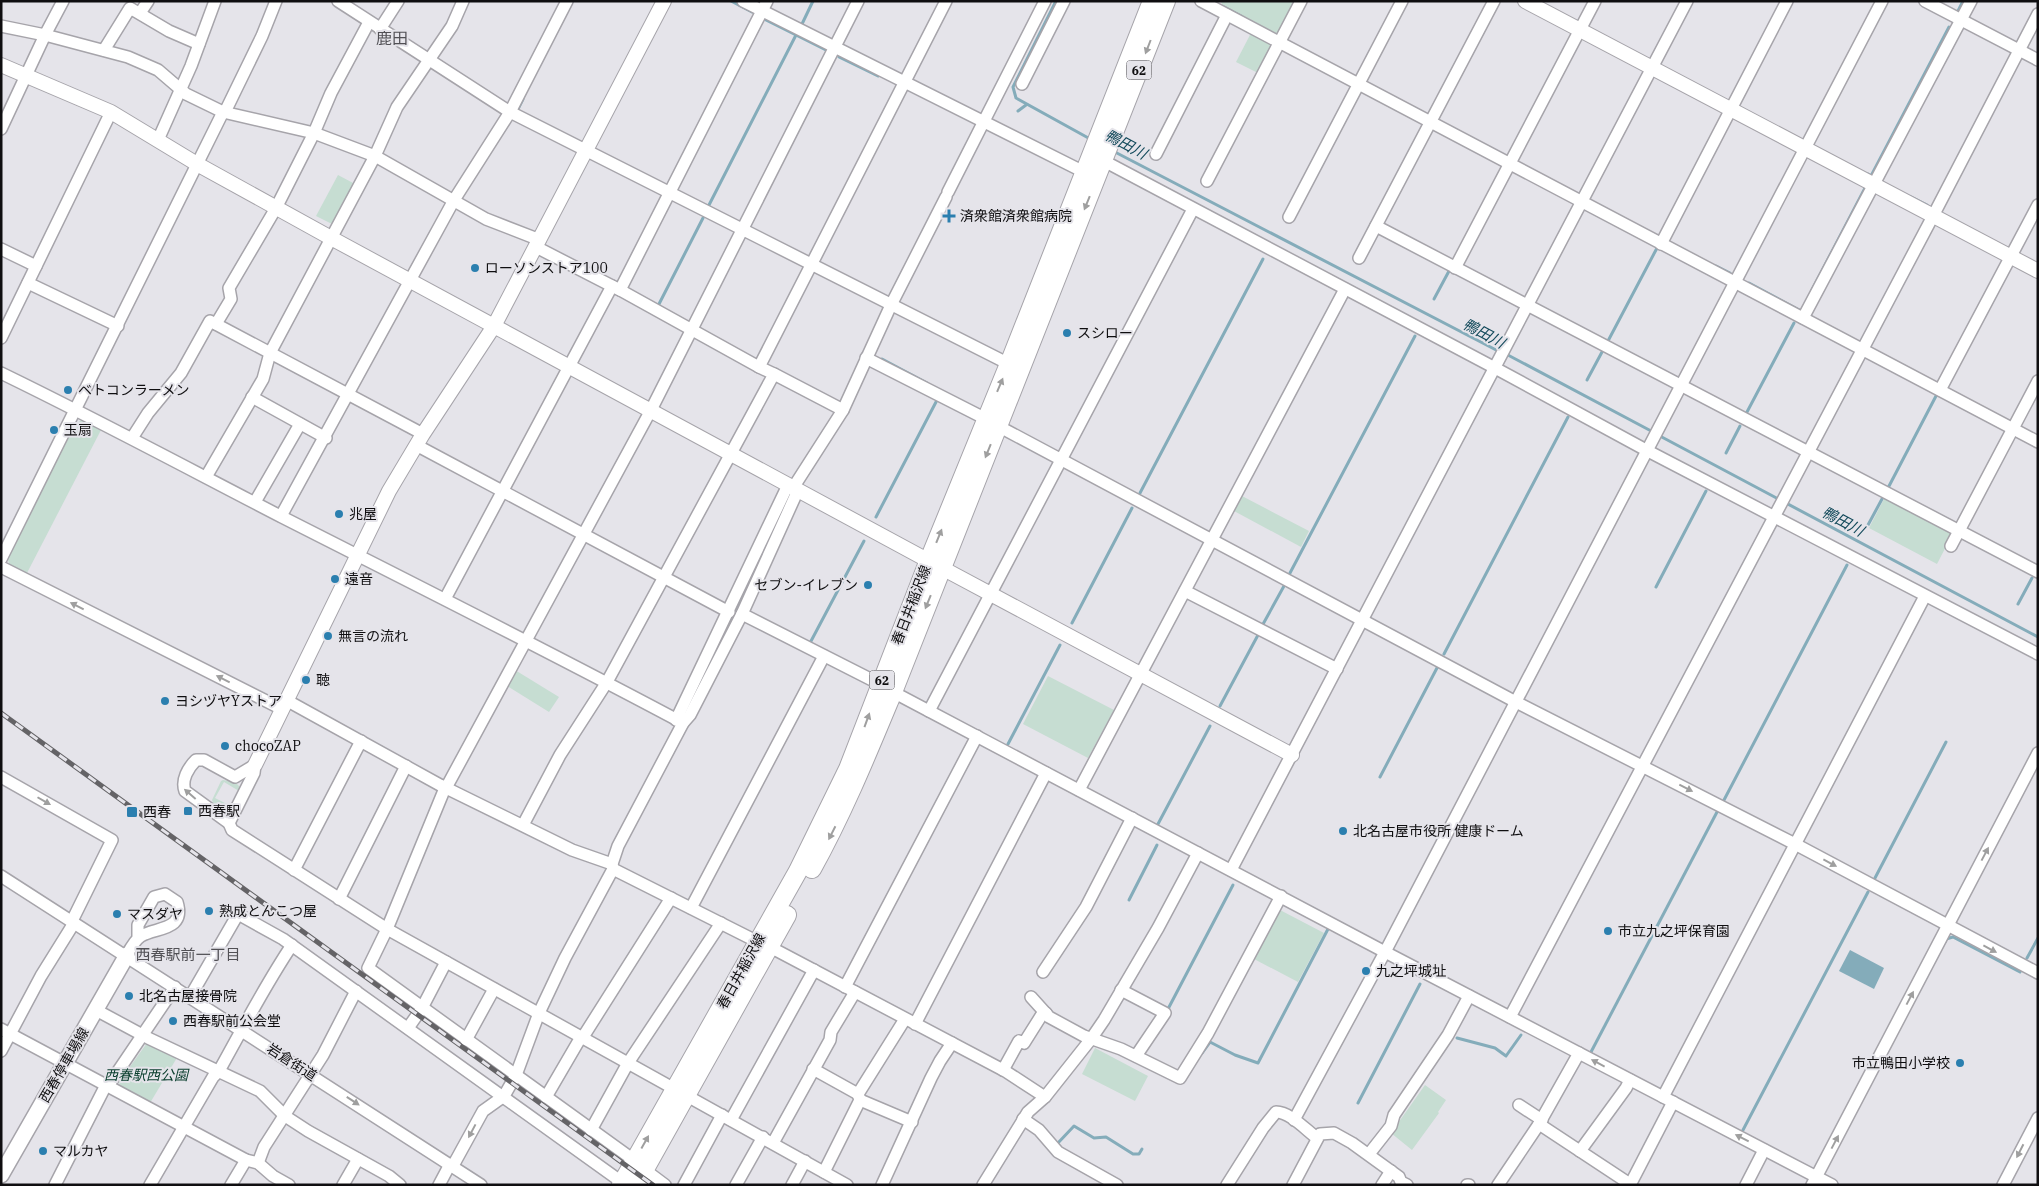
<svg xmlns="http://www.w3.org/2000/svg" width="2039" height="1186" font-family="'IBM Plex Serif','Noto Sans JP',serif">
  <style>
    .green { fill: #c6ddd2; fill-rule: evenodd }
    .water { fill: #84acba }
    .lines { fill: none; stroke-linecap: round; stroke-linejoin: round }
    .stream { stroke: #84acba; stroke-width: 3 }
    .minor-casing { stroke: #a6a4aa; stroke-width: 14 }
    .tertiary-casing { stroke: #a6a4aa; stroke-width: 16 }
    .secondary-casing { stroke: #a6a4aa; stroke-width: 18 }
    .primary-casing { stroke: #a6a4aa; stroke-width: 20 }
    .minor { stroke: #fff; stroke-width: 11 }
    .tertiary { stroke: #fff; stroke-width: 14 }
    .secondary { stroke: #fff; stroke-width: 15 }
    .primary { stroke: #fff; stroke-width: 18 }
    .rail-casing { stroke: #646366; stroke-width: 5 }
    .rail { stroke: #e5e4ea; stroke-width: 3; stroke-dasharray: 9; stroke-linecap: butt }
    .oneway { fill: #9f9f9f }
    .poi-dot { fill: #2b7faf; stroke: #e5e4ea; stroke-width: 2 }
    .labels { text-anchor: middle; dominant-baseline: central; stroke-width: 4; stroke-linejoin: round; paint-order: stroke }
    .shield { fill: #e5e4ea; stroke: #4f4e51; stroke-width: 1 }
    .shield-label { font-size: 12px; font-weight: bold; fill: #0f0e10 }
    .poi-label { font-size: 14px; fill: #0f0e10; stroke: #e5e4ea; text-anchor: start }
    .street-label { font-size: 14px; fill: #0f0e10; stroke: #e5e4ea }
    .park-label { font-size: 14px; font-style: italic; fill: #063b2a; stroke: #e5e4ea }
    .water-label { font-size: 15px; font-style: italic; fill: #134a5b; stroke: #e5e4ea }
    .neighbourhood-label { font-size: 15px; fill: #515055; stroke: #e5e4ea }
    .quarter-label { font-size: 16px; fill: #515055; stroke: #e5e4ea }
  </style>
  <rect width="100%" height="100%" fill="#e5e4ea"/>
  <g class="green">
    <polygon points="1221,1 1292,1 1295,3 1280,31 1276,33 1222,5"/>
    <polygon points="1251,33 1270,42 1271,48 1258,73 1236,62"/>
    <polygon points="338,175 355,184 334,225 316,216"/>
    <polygon points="82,420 101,430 27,573 9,564 7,556 75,424"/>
    <polygon points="1242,496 1309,531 1301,547 1234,511"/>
    <polygon points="1885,497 1950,531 1952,535 1937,564 1869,528"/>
    <polygon points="515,670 559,697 549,712 507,686"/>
    <polygon points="1048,676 1114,710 1088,758 1023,724"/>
    <path d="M 223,780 L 235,782 L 241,788 L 235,805 L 226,810 L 214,806 L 212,800 L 221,781 ZM 224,782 L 239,791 L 231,806 L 215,798 Z"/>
    <polygon points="1280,910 1324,933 1298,982 1254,959"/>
    <polygon points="147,1043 178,1056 150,1103 121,1088 119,1082"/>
    <polygon points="1095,1048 1148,1076 1135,1101 1082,1074"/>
    <polygon points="1425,1085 1446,1100 1438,1112 1439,1113 1412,1150 1391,1133"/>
  </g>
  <polygon class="water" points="1850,950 1884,968 1874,989 1839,971"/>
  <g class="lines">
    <g class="stream">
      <polyline points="731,1 752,12"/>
      <polyline points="1056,1 1013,87 1016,98 1092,140"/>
      <polyline points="1224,7 1241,16"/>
      <polyline points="1958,11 1963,1"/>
      <polyline points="766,20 826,50"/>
      <polyline points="802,24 813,1"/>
      <polyline points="839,57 878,76"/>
      <polyline points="518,109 523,99"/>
      <polyline points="1018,111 1026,105"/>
      <polyline points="1113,151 1500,352"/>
      <polyline points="1868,174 1871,176 1949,27"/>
      <polyline points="1911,197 1927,205"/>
      <polyline points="709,205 796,35"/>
      <polyline points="1716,266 1730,273"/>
      <polyline points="1749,283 1801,311"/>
      <polyline points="1812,290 1865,188"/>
      <polyline points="1434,299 1449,271"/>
      <polyline points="658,306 703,218"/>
      <polyline points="1608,341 1657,248"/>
      <polyline points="1506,354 1653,432"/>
      <polyline points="882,359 927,383"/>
      <polyline points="1587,380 1602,352"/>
      <polyline points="1747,412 1794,323"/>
      <polyline points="1658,435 2038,637"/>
      <polyline points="1726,453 1740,426"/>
      <polyline points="1888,488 1936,396"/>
      <polyline points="1140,493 1263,259"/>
      <polyline points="876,517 936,402"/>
      <polyline points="1868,525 1882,499"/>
      <polyline points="1290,573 1415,336"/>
      <polyline points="1656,587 1706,491"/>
      <polyline points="2018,604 2032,578"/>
      <polyline points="1072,623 1132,508"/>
      <polyline points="727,626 771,535"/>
      <polyline points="1262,626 1284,586"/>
      <polyline points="810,643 864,541"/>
      <polyline points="1444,654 1568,417"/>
      <polyline points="1220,706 1258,635"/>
      <polyline points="1008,744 1060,645"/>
      <polyline points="1380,777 1438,666"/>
      <polyline points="1724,800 1847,565"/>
      <polyline points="1158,824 1210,726"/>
      <polyline points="1875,878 1946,742"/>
      <polyline points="1129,900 1157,845"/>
      <polyline points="1945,942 1946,939 1953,937 2020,972"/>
      <polyline points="2027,958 2038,938"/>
      <polyline points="1168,1009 1233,885"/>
      <polyline points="1457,1038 1495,1048 1506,1056 1521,1035"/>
      <polyline points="1591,1052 1717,812"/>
      <polyline points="1202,1053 1210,1042 1235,1055 1258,1063 1328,929"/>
      <polyline points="1358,1103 1420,984"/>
      <polyline points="1743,1130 1868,892"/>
      <polyline points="1057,1144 1074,1126 1094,1138 1106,1137 1133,1154 1139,1154 1142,1149"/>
    </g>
    <g class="minor-casing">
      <g id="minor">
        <polyline points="338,1 510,112 1009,364"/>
        <polyline points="743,1 1084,172"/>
        <polyline points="1201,1 2038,442"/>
        <polyline points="1925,1 2038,60"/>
        <polyline points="140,13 148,1"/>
        <polyline points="1,26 45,35 128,57 158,70 186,94 223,112 314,133 375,156 486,219 540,240"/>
        <polyline points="380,29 398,1"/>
        <polyline points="104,50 130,8 169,31 199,44"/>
        <polyline points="1022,84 1064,1"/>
        <polyline points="225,112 262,36 276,1"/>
        <polyline points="1,129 45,35 63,1"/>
        <polyline points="158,140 191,66 215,1"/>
        <polyline points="1156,154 1227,15"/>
        <polyline points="1104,161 1495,368 1646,450 2038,654"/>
        <polyline points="1207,181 1301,1"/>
        <polyline points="948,192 1045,1"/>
        <polyline points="1289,217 1402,1"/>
        <polyline points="1376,226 2038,572"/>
        <polyline points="1661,244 1787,1"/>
        <polyline points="536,247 612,286"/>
        <polyline points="1,249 36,266"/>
        <polyline points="1359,258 1494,1"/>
        <polyline points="1455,268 1595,1"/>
        <polyline points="28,283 118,326"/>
        <polyline points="620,290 759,367"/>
        <polyline points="1803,318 1971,1"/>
        <polyline points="216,324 231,299 229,288 276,208 314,133 331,93 369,22"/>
        <polyline points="1,338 111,112"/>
        <polyline points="866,358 986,419"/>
        <path d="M 1,373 C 96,419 189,469 282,517 C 416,585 550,652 683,723"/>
        <polyline points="774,374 843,410"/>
        <polyline points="1940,390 2038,205"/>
        <polyline points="252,397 326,438"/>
        <polyline points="998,426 1514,701 1795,844 2038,973"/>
        <polyline points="132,438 148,413 181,373 210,321 423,434"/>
        <polyline points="416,445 729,612"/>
        <polyline points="206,477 263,379 270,353 375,156 397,107 452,26 463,1"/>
        <polyline points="793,488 843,410 891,305 946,197"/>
        <polyline points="255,502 300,424"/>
        <polyline points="281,516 454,200 510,112 567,1"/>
        <polyline points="1951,546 2038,381"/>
        <polyline points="1,559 223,112"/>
        <polyline points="1,567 282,709"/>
        <polyline points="1185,591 1337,669"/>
        <polyline points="445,599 612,286 620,290 767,1"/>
        <polyline points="742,614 880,684"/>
        <polyline points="893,692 1385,952 1832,1185"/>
        <polyline points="286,700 440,785 572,850 612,864"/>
        <polyline points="929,711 1193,209"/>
        <polyline points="676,720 788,485"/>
        <path d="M 255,765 L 235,777 L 204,760 L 196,760 C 188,768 181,780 185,791 L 229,823 L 232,830 L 387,929 L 847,1185"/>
        <polyline points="1,777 112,840 72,921"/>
        <polyline points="445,788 387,929 368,968 635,1161"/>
        <polyline points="446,788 651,410 858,1"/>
        <polyline points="1079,790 1345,289"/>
        <polyline points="229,823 254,773 255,765"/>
        <polyline points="523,825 560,755 607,682 774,374 759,367 946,1"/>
        <polyline points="613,869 758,942"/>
        <polyline points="294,870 361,741"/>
        <polyline points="1231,870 1687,1"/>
        <polyline points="1,876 481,1185"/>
        <polyline points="339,899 406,766"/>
        <polyline points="691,908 824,656"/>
        <polyline points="770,947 1005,1071 1045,1097"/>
        <path d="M 127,955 C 130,949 135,940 141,936 C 156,927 186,931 177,902 L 165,894 L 154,897 L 138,925 L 138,937"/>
        <polyline points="1043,972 1086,907 1132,818"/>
        <polyline points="845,987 977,736"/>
        <polyline points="1121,990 1165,1013 1136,1056"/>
        <polyline points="190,997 238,914 283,939 623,1183"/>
        <polyline points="1031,997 1049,1017 1084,1036 1121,1049 1180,1078 1208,1033 1281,896"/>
        <polyline points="96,1010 148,1038 260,1091 285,1116 308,1131 389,1176 400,1185"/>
        <polyline points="1510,1017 1933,216 2038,14"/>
        <polyline points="915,1024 1046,773"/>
        <polyline points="408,1028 422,1008 446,962"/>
        <polyline points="1,1029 246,1160 258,1163 273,1176 289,1185"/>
        <polyline points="583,1037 671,898"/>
        <polyline points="466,1040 494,989"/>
        <polyline points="1,1051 41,976 74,923"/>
        <polyline points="813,1069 858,1094"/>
        <polyline points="1003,1070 1019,1041 1024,1043 1041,1016 1046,1013"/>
        <polyline points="108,1086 175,987"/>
        <polyline points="546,1097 581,1037"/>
        <polyline points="1663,1097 1925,596"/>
        <polyline points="860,1100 912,1122"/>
        <polyline points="1519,1105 1542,1120"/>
        <polyline points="1023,1119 1039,1130 1058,1152 1117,1185"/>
        <polyline points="731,1120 814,970"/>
        <polyline points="1294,1120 1385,952 1882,1"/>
        <polyline points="1539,1124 1630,1184"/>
        <polyline points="591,1130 628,1063 721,923"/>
        <polyline points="773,1143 830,1040 831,1032 855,992"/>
        <polyline points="1580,1151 1626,1088 1630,1080"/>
        <polyline points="1369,1154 1391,1126 1394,1115 1448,1035 1469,996"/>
        <polyline points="258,1163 264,1147 323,1055 356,991"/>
        <polyline points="645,1170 665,1185"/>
        <polyline points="824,1172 860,1100 858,1094 905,1019"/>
        <polyline points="55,1185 106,1085"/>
        <path d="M 150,1185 L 213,1077 L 219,1071 C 243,1028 265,985 292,945"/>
        <polyline points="231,1185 246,1160"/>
        <polyline points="343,1185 358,1159"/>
        <polyline points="439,1185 448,1168 455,1162 483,1111 504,1096 516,1075 539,1013 565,958 613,869 612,864 618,846 683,723 690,715 742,614 798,490"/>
        <polyline points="684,1185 722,1115"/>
        <polyline points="736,1185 763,1137"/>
        <polyline points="792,1185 805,1161"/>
        <polyline points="882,1185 931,1078 940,1061 952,1043"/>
        <polyline points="983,1185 1028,1112 1045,1097 1091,1039 1104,1020 1158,928 1198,853"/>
        <path d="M 1227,1185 L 1263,1128 L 1276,1112 C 1290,1112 1306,1130 1317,1138"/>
        <polyline points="1293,1185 1320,1134 1334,1133 1352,1143 1399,1177 1401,1182 1407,1185"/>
        <polyline points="1382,1185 1391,1171"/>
        <polyline points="1467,1185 1469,1185"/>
        <polyline points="1498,1185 1539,1124 1579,1053"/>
        <polyline points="1630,1185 1673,1102"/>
        <polyline points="1746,1185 1764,1150"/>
        <polyline points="1812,1185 2038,753"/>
        <polyline points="2003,1185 2038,1118"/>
      </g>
    </g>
    <g class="tertiary-casing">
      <g id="tertiary">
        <polyline points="1525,1 2038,271"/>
        <polyline points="1,65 111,112 197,164 331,238 942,568 1292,755"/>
        <polyline points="255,765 389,491 423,434 494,326 664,1"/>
      </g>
    </g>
    <g class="secondary-casing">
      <polyline id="secondary" points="1,1175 127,955"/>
    </g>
    <g class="primary-casing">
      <g id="primary">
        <path d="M 812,869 C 844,811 868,752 893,692 L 1166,1"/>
        <polyline points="621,1185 798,871 848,769 929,560 1009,364 1152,1"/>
        <polyline points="636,1185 787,915"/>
      </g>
    </g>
    <use href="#minor" class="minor"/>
    <use href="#tertiary" class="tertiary"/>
    <use href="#secondary" class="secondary"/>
    <use href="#primary" class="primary"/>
    <g class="rail-casing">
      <polyline id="rail" points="1,713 653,1185"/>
    </g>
    <use href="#rail" class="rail"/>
  </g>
  <defs><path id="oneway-solid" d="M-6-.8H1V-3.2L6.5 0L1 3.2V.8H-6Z" transform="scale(1.25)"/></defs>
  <g class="oneway">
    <use href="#oneway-solid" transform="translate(1148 47) rotate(111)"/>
    <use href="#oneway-solid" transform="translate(1087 203) rotate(112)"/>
    <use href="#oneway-solid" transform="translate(1000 385) rotate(-67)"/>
    <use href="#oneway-solid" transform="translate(988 451) rotate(112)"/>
    <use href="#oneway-solid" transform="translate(939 536) rotate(-68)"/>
    <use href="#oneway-solid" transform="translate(928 602) rotate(112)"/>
    <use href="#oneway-solid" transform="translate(77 606) rotate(-153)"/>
    <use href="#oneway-solid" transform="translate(223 679) rotate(-153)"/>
    <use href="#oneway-solid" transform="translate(867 720) rotate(-70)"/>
    <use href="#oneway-solid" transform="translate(1686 788) rotate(27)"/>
    <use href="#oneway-solid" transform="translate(190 794) rotate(-139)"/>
    <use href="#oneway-solid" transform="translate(44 801) rotate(30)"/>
    <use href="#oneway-solid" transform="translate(832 833) rotate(117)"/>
    <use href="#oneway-solid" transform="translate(1985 854) rotate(-62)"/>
    <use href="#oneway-solid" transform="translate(1830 863) rotate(28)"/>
    <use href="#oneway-solid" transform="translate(1990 949) rotate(28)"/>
    <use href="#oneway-solid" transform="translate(1910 998) rotate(-62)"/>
    <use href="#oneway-solid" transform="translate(1598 1063) rotate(-152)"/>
    <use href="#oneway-solid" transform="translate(353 1101) rotate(33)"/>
    <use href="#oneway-solid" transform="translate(472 1131) rotate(118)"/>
    <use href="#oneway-solid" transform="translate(1742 1138) rotate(-153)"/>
    <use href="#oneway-solid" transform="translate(645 1142) rotate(-61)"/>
    <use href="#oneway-solid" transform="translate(1835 1142) rotate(-62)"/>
    <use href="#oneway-solid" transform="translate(2020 1151) rotate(117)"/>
  </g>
  <g class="poi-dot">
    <path d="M946.5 208.5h5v5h5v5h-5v5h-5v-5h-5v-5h5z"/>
    <circle cx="475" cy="268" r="5"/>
    <circle cx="1067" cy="333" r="5"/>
    <circle cx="68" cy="390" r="5"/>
    <circle cx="54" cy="430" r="5"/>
    <circle cx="339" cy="514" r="5"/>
    <circle cx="335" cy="579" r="5"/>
    <circle cx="868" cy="585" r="5"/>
    <circle cx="328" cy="636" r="5"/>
    <circle cx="306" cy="680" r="5"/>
    <circle cx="165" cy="701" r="5"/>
    <circle cx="225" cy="746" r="5"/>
    <rect x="183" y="806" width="10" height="10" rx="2.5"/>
    <rect x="126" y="806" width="12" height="12" rx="2.5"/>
    <circle cx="1343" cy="831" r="5"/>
    <circle cx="209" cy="911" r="5"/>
    <circle cx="117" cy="914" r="5"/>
    <circle cx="1608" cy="931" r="5"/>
    <circle cx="1366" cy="971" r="5"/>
    <circle cx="129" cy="996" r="5"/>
    <circle cx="173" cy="1021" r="5"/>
    <circle cx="1960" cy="1063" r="5"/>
    <circle cx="43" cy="1151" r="5"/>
  </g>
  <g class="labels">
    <g class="shield">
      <rect x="1126.5" y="60.5" width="25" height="19" rx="4"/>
      <rect x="869.5" y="670.5" width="25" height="19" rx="4"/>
    </g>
    <g class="shield-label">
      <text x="1139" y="70">62</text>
      <text x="882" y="680">62</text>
    </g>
    <g class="poi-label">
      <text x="960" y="216">済衆館済衆館病院</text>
      <text x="485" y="268">ローソンストア100</text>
      <text x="1077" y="333">スシロー</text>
      <text x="78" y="390">ベトコンラーメン</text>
      <text x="64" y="430">玉扇</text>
      <text x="349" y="514">兆屋</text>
      <text x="345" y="579">遠音</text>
      <text x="858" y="585" text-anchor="end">セブン-イレブン</text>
      <text x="338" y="636">無言の流れ</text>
      <text x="316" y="680">聴</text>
      <text x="175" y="701">ヨシヅヤYストア</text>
      <text x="235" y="746">chocoZAP</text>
      <text x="198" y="811">西春駅</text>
      <text x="143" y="812">西春</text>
      <text x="1353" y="831">北名古屋市役所 健康ドーム</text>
      <text x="219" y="911">熟成とんこつ屋</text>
      <text x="127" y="914">マスダヤ</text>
      <text x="1618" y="931">市立九之坪保育園</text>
      <text x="1376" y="971">九之坪城址</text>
      <text x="139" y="996">北名古屋接骨院</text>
      <text x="183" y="1021">西春駅前公会堂</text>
      <text x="1950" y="1063" text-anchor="end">市立鴨田小学校</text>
      <text x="53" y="1151">マルカヤ</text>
    </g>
    <g class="street-label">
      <text transform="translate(911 605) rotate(-69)">春日井稲沢線</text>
      <text transform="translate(741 971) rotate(-61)">春日井稲沢線</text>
      <text transform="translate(292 1062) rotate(33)">岩倉街道</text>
      <text transform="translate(64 1065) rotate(-60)">西春停車場線</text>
    </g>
    <g class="park-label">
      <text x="146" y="1075">西春駅西公園</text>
    </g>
    <g class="water-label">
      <text transform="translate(1126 144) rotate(28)">鴨田川</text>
      <text transform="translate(1484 333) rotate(28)">鴨田川</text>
      <text transform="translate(1843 521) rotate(28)">鴨田川</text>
    </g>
    <g class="neighbourhood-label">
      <text x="188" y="954">西春駅前一丁目</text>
    </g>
    <g class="quarter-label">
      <text x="392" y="38">鹿田</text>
    </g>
  </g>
  <rect width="2039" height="1186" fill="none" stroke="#0f0e10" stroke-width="5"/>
</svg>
